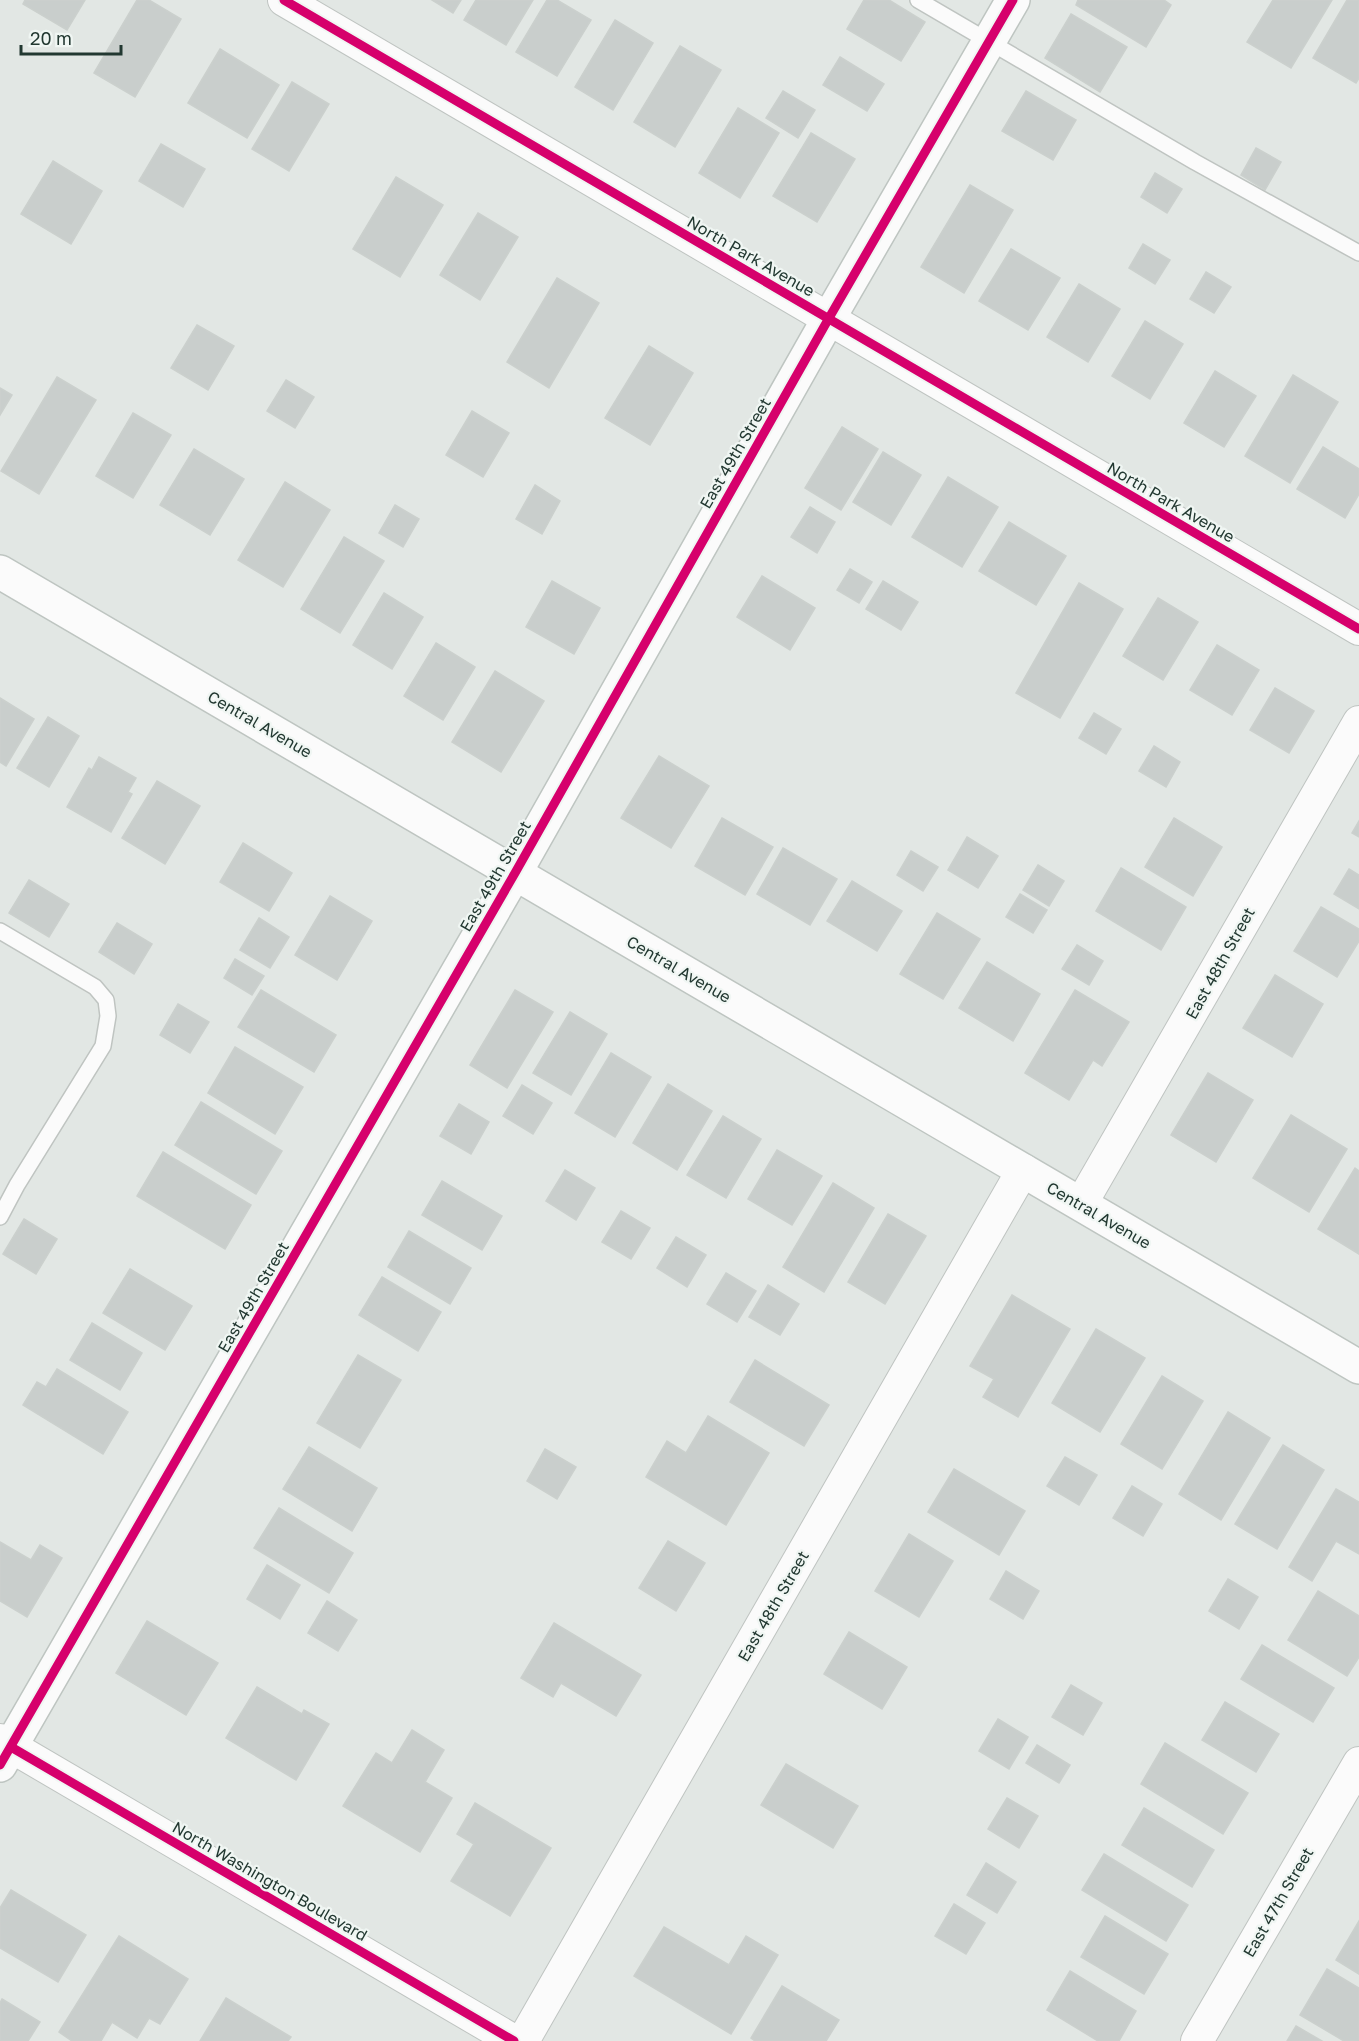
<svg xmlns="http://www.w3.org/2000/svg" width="1359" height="2041" font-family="'Golos Text',sans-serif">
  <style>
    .building { fill: #c9cecc; stroke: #cbd0cd; stroke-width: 1.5 }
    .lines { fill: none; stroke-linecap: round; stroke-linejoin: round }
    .lane-casing { stroke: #bfc4c1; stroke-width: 18 }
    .street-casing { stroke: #bfc4c1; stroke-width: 34 }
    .secondary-casing { stroke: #bec5c1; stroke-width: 36 }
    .lane { stroke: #fbfbfb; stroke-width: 15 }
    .street { stroke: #fbfbfb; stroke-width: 32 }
    .secondary { stroke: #fbfbfb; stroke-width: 33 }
    .cycleway-casing { stroke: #f0f6f3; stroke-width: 13 }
    .cycleway { stroke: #d6006c; stroke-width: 9 }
    .labels { text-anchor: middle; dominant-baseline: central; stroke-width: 4.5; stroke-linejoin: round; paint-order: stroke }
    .street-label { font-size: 16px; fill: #223831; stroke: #f0f6f3 }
  </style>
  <rect width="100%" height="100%" fill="#e2e7e4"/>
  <g class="building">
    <polygon points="25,0 85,0 67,30 23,4"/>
    <polygon points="137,0 149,0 181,19 135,97 94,73"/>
    <polygon points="432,0 461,0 453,13"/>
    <polygon points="476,0 533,0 506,45 464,20"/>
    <polygon points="547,0 557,0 591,20 557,76 516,52"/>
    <polygon points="864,0 889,0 925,22 901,61 847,29"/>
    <polygon points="1078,0 1164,0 1171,5 1146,47 1076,5"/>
    <polygon points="1273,0 1332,0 1291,68 1247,42"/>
    <polygon points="1347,0 1359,0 1359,78 1356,83 1313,58"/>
    <polygon points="1071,14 1127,47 1100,92 1045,58"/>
    <polygon points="615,20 653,43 613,110 575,87"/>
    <polygon points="680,46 721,70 675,147 634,122"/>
    <polygon points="220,49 279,85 247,138 188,103"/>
    <polygon points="840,57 884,84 867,111 823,85"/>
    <polygon points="292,82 329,104 289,171 252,149"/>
    <polygon points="783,91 815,110 798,138 766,118"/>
    <polygon points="1026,91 1076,120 1053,160 1002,131"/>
    <polygon points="738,108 779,133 740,198 699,173"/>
    <polygon points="811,133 855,159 817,222 773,196"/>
    <polygon points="161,144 205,169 183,207 139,181"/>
    <polygon points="1256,148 1281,162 1265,190 1241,175"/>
    <polygon points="53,161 102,191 71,244 21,214"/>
    <polygon points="1155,173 1182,189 1167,213 1141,197"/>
    <polygon points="396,177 443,205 400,277 353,249"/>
    <polygon points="970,185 1013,210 964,293 921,267"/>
    <polygon points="478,213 518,237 480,300 440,275"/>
    <polygon points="1143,244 1170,260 1155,284 1129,268"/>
    <polygon points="1011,249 1060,278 1028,330 979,301"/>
    <polygon points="1206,272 1231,287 1214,313 1190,299"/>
    <polygon points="557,278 599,303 549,388 507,362"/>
    <polygon points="1079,284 1120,309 1088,362 1047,337"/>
    <polygon points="1145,321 1183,344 1150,399 1112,376"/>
    <polygon points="197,325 234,346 208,390 171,368"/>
    <polygon points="649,346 693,373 650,445 605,418"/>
    <polygon points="1215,371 1256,396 1224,447 1184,423"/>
    <polygon points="1293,375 1338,402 1290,483 1245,456"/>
    <polygon points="57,377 96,400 39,494 1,471"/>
    <polygon points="286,380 314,397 295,428 267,411"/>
    <polygon points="0,388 12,395 0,415"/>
    <polygon points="472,411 509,433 483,477 446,455"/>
    <polygon points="133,413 171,435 133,498 96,476"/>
    <polygon points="842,427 878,449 841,510 805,488"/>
    <polygon points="1323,447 1359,469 1359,494 1345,518 1297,489"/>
    <polygon points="194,449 244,479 210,535 160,505"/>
    <polygon points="883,452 921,475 891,525 853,502"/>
    <polygon points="948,477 998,507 962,567 912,537"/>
    <polygon points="285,482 330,510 283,587 238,560"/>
    <polygon points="535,485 560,501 542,534 516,519"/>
    <polygon points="395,505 419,519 403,547 379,533"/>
    <polygon points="810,507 835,522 817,553 791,537"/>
    <polygon points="1009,522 1066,556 1036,605 979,571"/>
    <polygon points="344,537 384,561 340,633 301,609"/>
    <polygon points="850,569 872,582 859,603 837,590"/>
    <polygon points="762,576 815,608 790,650 737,617"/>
    <polygon points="552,581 600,608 574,654 526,627"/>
    <polygon points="883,581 918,602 901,630 866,609"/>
    <polygon points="1079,583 1123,609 1060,718 1016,693"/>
    <polygon points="384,593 423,617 392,669 353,645"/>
    <polygon points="1158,598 1198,622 1163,680 1123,656"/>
    <polygon points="436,643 475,667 443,720 404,696"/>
    <polygon points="1217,645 1259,670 1232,715 1190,690"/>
    <polygon points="495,671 544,701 501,772 452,742"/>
    <polygon points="1275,688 1314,711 1289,753 1250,730"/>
    <polygon points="0,698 34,719 6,766 0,762"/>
    <polygon points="1094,713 1121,729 1106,754 1079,738"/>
    <polygon points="48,717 79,736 49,787 17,768"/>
    <polygon points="1154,746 1180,762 1166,787 1139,771"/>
    <polygon points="659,756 709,786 671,848 621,818"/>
    <polygon points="99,757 136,778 128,792 132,794 111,832 67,807 89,768 92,770"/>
    <polygon points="157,781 200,806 165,864 122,838"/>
    <polygon points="722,818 773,847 745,895 695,866"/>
    <polygon points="1174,818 1222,847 1193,896 1145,867"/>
    <polygon points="1359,821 1359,837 1352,833"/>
    <polygon points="967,837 998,856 978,888 948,870"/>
    <polygon points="243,843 292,873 269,911 220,882"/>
    <polygon points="783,848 837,879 810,925 757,894"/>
    <polygon points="911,851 938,867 923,891 897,875"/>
    <polygon points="1038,865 1064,881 1049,906 1023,890"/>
    <polygon points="1121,868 1186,907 1161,950 1096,911"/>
    <polygon points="1349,869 1359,875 1359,909 1334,894"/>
    <polygon points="29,880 69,904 49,937 9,913"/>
    <polygon points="852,881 902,911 877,951 827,921"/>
    <polygon points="1020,894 1047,910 1033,933 1006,917"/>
    <polygon points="330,896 372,921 337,980 295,955"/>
    <polygon points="1321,907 1359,929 1359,941 1337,977 1294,951"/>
    <polygon points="937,913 980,939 943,999 900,974"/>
    <polygon points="259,918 289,937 270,968 240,950"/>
    <polygon points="117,923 152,944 134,974 99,952"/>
    <polygon points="1077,945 1103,961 1089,985 1062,969"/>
    <polygon points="235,959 264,976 252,995 224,978"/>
    <polygon points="987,962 1040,994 1013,1041 959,1008"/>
    <polygon points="1275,975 1323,1004 1292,1057 1243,1028"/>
    <polygon points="261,990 336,1035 314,1072 238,1027"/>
    <polygon points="515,990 553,1012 507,1088 470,1065"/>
    <polygon points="1075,990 1129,1022 1102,1066 1093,1060 1069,1100 1025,1073"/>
    <polygon points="178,1004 209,1022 190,1053 160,1035"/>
    <polygon points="570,1012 607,1034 571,1095 533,1073"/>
    <polygon points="235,1047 303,1087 275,1134 208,1093"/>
    <polygon points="611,1053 651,1077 615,1137 575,1113"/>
    <polygon points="1208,1073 1253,1100 1216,1162 1171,1135"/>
    <polygon points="668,1084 712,1111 677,1170 633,1143"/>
    <polygon points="522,1085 552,1103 533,1134 503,1116"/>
    <polygon points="201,1102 282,1151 256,1194 175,1145"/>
    <polygon points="459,1104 489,1122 471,1154 440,1136"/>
    <polygon points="1291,1115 1347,1149 1309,1212 1253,1178"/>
    <polygon points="723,1116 761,1139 726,1198 687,1175"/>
    <polygon points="777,1150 822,1176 792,1225 748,1199"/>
    <polygon points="163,1152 251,1205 225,1249 137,1196"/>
    <polygon points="1355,1168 1359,1171 1359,1254 1318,1229"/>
    <polygon points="565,1170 595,1188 576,1220 546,1201"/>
    <polygon points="442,1181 502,1216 482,1250 422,1215"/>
    <polygon points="833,1183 874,1208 824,1292 783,1267"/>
    <polygon points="621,1211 650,1228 631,1259 602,1242"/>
    <polygon points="888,1214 926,1236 885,1304 848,1282"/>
    <polygon points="24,1219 57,1239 36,1274 3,1254"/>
    <polygon points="409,1231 471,1268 450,1304 388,1267"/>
    <polygon points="676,1237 706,1255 687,1287 657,1268"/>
    <polygon points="130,1269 192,1306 165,1350 103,1313"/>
    <polygon points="726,1273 756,1291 737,1322 707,1304"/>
    <polygon points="382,1277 441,1312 418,1351 359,1315"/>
    <polygon points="768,1285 799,1304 780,1335 749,1317"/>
    <polygon points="1012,1295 1070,1329 1018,1417 983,1397 994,1379 970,1366"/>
    <polygon points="92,1323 142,1353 120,1390 70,1360"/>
    <polygon points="1096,1329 1145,1358 1100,1432 1052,1403"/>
    <polygon points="358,1355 401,1380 360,1448 317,1423"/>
    <polygon points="755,1360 829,1405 804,1446 730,1402"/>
    <polygon points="57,1369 128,1412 103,1454 23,1405 37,1382 46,1387"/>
    <polygon points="1162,1376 1203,1401 1162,1469 1121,1444"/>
    <polygon points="1228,1412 1270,1438 1221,1520 1179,1494"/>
    <polygon points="708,1416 769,1453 726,1525 646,1477 667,1441 686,1453"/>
    <polygon points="1283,1445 1324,1470 1277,1549 1235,1524"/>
    <polygon points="309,1447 377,1488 352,1531 283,1489"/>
    <polygon points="545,1449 576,1467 557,1499 527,1481"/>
    <polygon points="1065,1457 1097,1475 1079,1505 1047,1486"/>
    <polygon points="954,1469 1025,1511 999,1555 928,1512"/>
    <polygon points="1132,1486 1162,1504 1143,1536 1113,1518"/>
    <polygon points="1336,1489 1359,1502 1359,1554 1336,1541 1312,1581 1289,1567"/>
    <polygon points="279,1508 353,1553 329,1593 254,1548"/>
    <polygon points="909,1534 953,1561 919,1617 875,1591"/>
    <polygon points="668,1541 705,1563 676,1611 639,1588"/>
    <polygon points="0,1542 31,1560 40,1545 62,1558 27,1617 0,1601"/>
    <polygon points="267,1565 300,1585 280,1619 247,1599"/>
    <polygon points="1006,1571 1039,1591 1023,1619 990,1599"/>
    <polygon points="1228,1579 1258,1597 1239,1629 1209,1611"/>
    <polygon points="1318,1591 1359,1616 1359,1657 1347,1676 1288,1640"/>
    <polygon points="327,1601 357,1620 338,1651 308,1633"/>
    <polygon points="147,1621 218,1663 186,1715 116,1673"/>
    <polygon points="554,1623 641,1675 616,1716 561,1683 553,1697 521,1678"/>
    <polygon points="849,1632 907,1667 882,1709 824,1674"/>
    <polygon points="1262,1645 1334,1688 1313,1722 1241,1679"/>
    <polygon points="1071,1685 1102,1703 1083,1735 1052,1717"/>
    <polygon points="257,1687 302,1714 304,1710 329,1724 296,1780 226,1738"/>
    <polygon points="1225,1702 1279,1734 1256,1772 1202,1740"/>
    <polygon points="998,1719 1028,1737 1009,1769 979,1751"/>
    <polygon points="412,1730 444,1750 425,1782 452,1798 420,1852 343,1806 376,1753 392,1763"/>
    <polygon points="1165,1743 1248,1793 1223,1834 1141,1784"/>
    <polygon points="1037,1745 1070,1765 1059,1783 1026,1763"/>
    <polygon points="786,1764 858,1806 833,1848 761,1805"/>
    <polygon points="1007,1798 1038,1816 1019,1848 988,1829"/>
    <polygon points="475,1803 551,1848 510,1916 451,1881 474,1844 457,1834"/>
    <polygon points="1144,1808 1214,1850 1192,1887 1122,1845"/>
    <polygon points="1104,1854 1188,1905 1166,1941 1082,1890"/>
    <polygon points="986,1863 1016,1882 997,1913 967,1895"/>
    <polygon points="11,1890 86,1935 58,1982 0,1948 0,1908"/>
    <polygon points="954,1904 985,1923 966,1954 935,1936"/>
    <polygon points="1105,1916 1168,1954 1144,1994 1081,1957"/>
    <polygon points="1359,1921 1359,1974 1336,1960"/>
    <polygon points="664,1927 729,1965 746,1936 778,1955 731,2034 634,1976"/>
    <polygon points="119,1936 188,1979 160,2024 149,2018 137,2038 112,2022 101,2041 72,2041 59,2032"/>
    <polygon points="1327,1969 1359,1988 1359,2041 1344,2041 1300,2015"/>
    <polygon points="1070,1971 1136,2011 1119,2041 1098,2041 1047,2010"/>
    <polygon points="782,1986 839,2020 826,2041 755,2041 751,2038"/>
    <polygon points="226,1998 291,2037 288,2041 200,2041"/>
    <polygon points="2,1999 40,2022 28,2041 0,2041 0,2003"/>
    <polygon points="1296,2026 1322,2041 1287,2041"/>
  </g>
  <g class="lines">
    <g class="lane-casing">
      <g id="lane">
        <polyline points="918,0 1195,162 1359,253"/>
        <polyline points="0,931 95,987 106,1000 108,1016 103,1046 17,1185 0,1217"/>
      </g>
    </g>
    <g class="street-casing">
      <g id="street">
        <polyline points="284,0 1359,629"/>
        <polyline points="1081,1204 1359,722"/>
        <polyline points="0,1740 514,2041"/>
        <polyline points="523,2041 1023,1170"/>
        <polyline points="1197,2041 1359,1763"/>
      </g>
    </g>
    <g class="secondary-casing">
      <g id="secondary">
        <polyline points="0,572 1359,1367"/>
        <polyline points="0,1765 515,873 829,318 1013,0"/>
      </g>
    </g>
    <use href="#lane" class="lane"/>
    <use href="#street" class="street"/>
    <use href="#secondary" class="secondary"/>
    <g class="cycleway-casing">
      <g id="cycleway">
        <polyline points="284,0 1359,629"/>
        <polyline points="11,1747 514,2041"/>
        <polyline points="0,1765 515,873 829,318 1013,0"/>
      </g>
    </g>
    <use href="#cycleway" class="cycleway"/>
  </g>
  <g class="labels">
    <g class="street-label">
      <text transform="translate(751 256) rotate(30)">North Park Avenue</text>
      <text transform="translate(735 453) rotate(-60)">East 49th Street</text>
      <text transform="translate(1171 502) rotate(30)">North Park Avenue</text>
      <text transform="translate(260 724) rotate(30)">Central Avenue</text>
      <text transform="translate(495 876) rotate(-60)">East 49th Street</text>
      <text transform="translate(1220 963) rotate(-61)">East 48th Street</text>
      <text transform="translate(679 969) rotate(30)">Central Avenue</text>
      <text transform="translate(1099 1215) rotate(30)">Central Avenue</text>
      <text transform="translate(253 1297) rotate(-60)">East 49th Street</text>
      <text transform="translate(773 1606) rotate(-60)">East 48th Street</text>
      <text transform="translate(270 1881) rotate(30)">North Washington Boulevard</text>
      <text transform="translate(1278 1902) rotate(-60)">East 47th Street</text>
    </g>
  </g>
  <path d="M21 45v9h100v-9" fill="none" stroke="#223831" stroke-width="3"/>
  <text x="30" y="45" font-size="18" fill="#223831" stroke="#f0f6f3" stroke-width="4.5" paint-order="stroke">20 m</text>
</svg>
